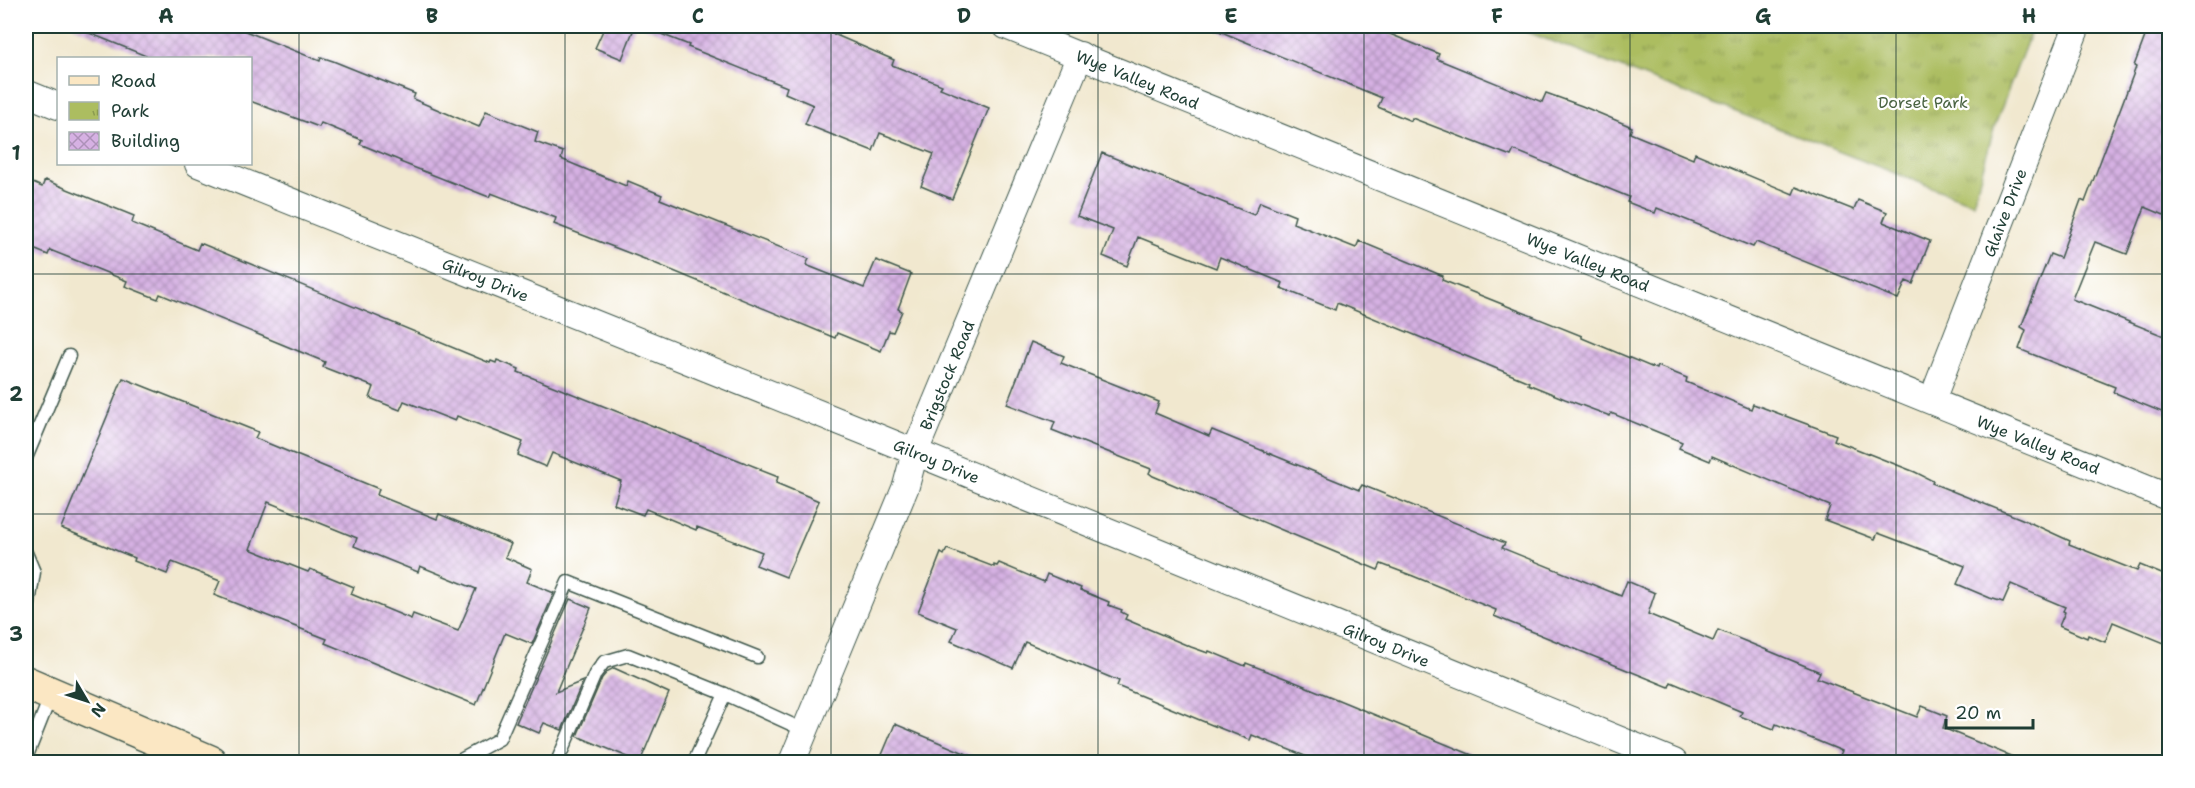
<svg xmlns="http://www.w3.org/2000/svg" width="2195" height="788" font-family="'Shantell Sans',sans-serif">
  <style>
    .park { fill: url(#park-tufts); stroke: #667d4a; stroke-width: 1.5 }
    .building { fill: url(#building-cross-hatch); fill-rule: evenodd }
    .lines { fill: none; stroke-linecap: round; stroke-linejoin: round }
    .service-casing { stroke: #3e574b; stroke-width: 15 }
    .minor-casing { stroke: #3e574b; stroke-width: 28 }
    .secondary-casing { stroke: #3e574b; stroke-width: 36 }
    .service { stroke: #fff; stroke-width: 12 }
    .minor { stroke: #fff; stroke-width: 26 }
    .secondary { stroke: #fbe7c3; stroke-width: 33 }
    .grid { fill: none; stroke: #1f3d34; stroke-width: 1.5; stroke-opacity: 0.55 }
    .labels { text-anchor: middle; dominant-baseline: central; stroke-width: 4.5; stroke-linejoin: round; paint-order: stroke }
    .street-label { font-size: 16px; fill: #1f3d34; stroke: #fff }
    .park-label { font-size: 16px; fill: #496341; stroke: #fff }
    .neatline { fill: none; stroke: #1f3d34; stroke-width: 2 }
    .grid-label { font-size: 20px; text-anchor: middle; font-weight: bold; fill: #1f3d34 }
  </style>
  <defs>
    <pattern id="park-tufts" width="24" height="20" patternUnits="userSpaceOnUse" patternTransform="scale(1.5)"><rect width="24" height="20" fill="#acbd60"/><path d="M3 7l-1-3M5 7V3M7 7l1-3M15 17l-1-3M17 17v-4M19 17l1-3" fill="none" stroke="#8b9b50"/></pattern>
    <pattern id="building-cross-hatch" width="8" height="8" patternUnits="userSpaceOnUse" patternTransform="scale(1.5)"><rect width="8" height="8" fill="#d6b1e3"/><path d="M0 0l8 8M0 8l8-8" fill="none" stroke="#ad91b9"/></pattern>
  </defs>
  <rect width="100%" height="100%" fill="#fff"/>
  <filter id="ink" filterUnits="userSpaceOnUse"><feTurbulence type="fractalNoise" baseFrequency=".0167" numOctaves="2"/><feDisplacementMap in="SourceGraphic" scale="12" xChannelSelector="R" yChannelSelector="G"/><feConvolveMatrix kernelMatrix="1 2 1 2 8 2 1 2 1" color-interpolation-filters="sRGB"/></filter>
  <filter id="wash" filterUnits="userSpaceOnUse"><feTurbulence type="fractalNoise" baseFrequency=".008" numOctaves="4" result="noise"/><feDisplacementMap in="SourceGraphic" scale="24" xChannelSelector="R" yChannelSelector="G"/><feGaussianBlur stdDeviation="1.35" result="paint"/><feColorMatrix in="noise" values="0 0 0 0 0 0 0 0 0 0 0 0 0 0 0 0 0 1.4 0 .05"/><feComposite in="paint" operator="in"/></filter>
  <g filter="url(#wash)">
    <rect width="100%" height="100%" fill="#f1e8cf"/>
    <polygon class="park" points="1512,26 2033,26 1995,125 1973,203"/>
    <g id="blocks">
      <g class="building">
        <polygon points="72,26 233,26 320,61 321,57 333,61 415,94 413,99 479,127 486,111 538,132 535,142 563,152 561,159 626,186 628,181 662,195 660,199 809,259 806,265 864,288 876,260 911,274 898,309 902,311 893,332 889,331 881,351 837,333 835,338 647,260 554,224 556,218 491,193 489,197 400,162 401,161 360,144 362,140 321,123 319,127 250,101 250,58 151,58"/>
        <polygon points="605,26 635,26 622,59 595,48"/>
        <polygon points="644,26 815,26 894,60 892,65 942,85 940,88 989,108 952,199 921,186 934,154 880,133 873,151 805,124 813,105 785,93 787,87 688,47 689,45 643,27"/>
        <polygon points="1207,26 1374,26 1391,32 1390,34 1439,54 1437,59 1542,102 1546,93 1582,106 1632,127 1630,133 1693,159 1695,153 1793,194 1796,187 1854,210 1858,200 1887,212 1883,222 1930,241 1913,284 1906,281 1898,299 1756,242 1753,247 1657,208 1655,213 1627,202 1629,197 1514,150 1511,156 1412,118 1411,121 1378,107 1382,98"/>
        <polygon points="2149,26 2160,26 2169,29 2169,217 2145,207 2127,254 2095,242 2072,299 2169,338 2169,415 2113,392 2115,387 2019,349 2026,330 2021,327 2050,254 2060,258 2081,200 2085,202 2136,67 2134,66"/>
        <polygon points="1102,153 1254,215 1260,202 1295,216 1293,223 1356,248 1359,241 1443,276 1442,280 1582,336 1582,338 1656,369 1657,366 1665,369 1687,378 1686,382 1751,409 1753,404 1756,405 1836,435 1834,440 1915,472 1933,481 1932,483 2022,519 2070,541 2069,544 2137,571 2140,565 2169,577 2169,645 2113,622 2105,642 2088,635 2087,638 2059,626 2065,612 2063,611 2065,607 2011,584 2003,602 1990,598 1957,584 1965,566 1878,533 1875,539 1825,520 1830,506 1712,456 1710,461 1679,448 1682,442 1611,413 1610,416 1565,399 1528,384 1529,382 1337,303 1335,310 1281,288 1283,283 1220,257 1216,268 1138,237 1127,266 1103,256 1113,230 1077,216"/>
        <polygon points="26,180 42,187 45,180 134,216 132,223 197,250 200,243 490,363 491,361 496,363 497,360 519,369 518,372 761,469 760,470 778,477 776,483 819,501 786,577 756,565 762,552 697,527 696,530 646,509 643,515 614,504 621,481 552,453 546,467 518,455 523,442 457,416 455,421 404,401 400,410 370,398 374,387 323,367 325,362 160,294 158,299 125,286 127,281 50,250 48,255 26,246"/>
        <polygon points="1031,342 1064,356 1061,363 1159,402 1155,413 1209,436 1212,430 1359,490 1362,485 1505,543 1502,548 1621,596 1627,581 1655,593 1648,614 1713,641 1718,630 1820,672 1817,678 1917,717 1922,706 1947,716 1943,728 2025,762 1860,762 1840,755 1842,751 1776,724 1774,729 1740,716 1742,712 1671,682 1669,687 1494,616 1496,610 1413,576 1381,564 1378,570 1198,495 1153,476 1149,473 1151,469 1052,430 1055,422 1007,404"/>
        <path d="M 123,378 L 258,432 L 255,438 L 379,489 L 377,495 L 437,519 L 439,514 L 511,544 L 505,557 L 532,569 L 527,582 L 554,593 L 532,644 L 505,633 L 476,705 L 325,643 L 327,639 L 214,595 L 220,581 L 172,562 L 167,574 L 134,561 L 135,558 L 61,528 ZM 268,502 L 357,538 L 354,546 L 418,572 L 420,566 L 476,589 L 458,631 L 413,614 L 411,619 L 351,594 L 354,587 L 310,569 L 308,572 L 250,549 Z"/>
        <polygon points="947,549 994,567 994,565 997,566 999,563 1044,582 1047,574 1081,588 1080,590 1109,602 1108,605 1122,610 1121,612 1127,615 1125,619 1191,647 1208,653 1209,651 1245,666 1246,663 1295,682 1489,762 1320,762 1252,735 1250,740 1212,725 1117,686 1119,681 1025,642 1013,668 951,641 957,628 918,612 941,553 944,555"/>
        <polygon points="570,599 591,608 556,692 583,681 562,730 544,723 539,733 516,723"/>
        <polygon points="614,668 669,693 640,762 577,736 602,678 608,671"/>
        <polygon points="895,724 986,762 879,762"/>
      </g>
    </g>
  </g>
  <g filter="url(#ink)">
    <use href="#blocks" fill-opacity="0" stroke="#3e574b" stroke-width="1.5"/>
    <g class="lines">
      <g class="service-casing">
        <g id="service">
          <polyline points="26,458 69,356"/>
          <polyline points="26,553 34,572 26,622"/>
          <polyline points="26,758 51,695"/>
          <polyline points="457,762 499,739 568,582 757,657"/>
          <polyline points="557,762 595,674 604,662 628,655 725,694 806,731"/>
          <polyline points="694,762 725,694"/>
        </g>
      </g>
      <g class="minor-casing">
        <g id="minor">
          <path id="s1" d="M 1006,26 L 2170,498"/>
          <polyline points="26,93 58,106"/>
          <path id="s2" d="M 198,164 L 873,435 L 1674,762"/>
          <path id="s3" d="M 1932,400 L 2077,26"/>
          <path id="s4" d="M 792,762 L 906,486 L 915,452 L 1080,55"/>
        </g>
      </g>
      <g class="secondary-casing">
        <polyline id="secondary" points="26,683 210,762"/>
      </g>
      <use href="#service" class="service"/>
      <use href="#minor" class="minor"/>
      <use href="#secondary" class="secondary"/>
    </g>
  </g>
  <path class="grid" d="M 299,26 L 299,762M 565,26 L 565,762M 831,26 L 831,762M 1098,26 L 1098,762M 1364,26 L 1364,762M 1630,26 L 1630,762M 1896,26 L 1896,762M 26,274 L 2170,274M 26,514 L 2170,514"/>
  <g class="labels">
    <g class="street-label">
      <text stroke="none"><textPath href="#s1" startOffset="142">Wye Valley Road</textPath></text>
      <text stroke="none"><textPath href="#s3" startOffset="201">Glaive Drive</textPath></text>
      <text stroke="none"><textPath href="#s1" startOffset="628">Wye Valley Road</textPath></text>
      <text stroke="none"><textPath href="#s2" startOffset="310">Gilroy Drive</textPath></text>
      <text stroke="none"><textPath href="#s4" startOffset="417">Brigstock Road</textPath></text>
      <text stroke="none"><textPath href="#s1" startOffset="1114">Wye Valley Road</textPath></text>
      <text stroke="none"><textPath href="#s2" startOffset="796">Gilroy Drive</textPath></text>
      <text stroke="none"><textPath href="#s2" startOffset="1282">Gilroy Drive</textPath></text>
    </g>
    <g class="park-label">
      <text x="1923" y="102">Dorset Park</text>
    </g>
  </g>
  <rect width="2195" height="788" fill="none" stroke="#fff" stroke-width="66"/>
  <rect x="57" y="57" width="195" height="108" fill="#ffffff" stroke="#a5b1ae" stroke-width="1.5"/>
  <rect x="69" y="76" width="30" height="9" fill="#fbe7c3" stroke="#a5b1ae" stroke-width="1.5"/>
  <text x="111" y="87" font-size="18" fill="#1f3d34">Road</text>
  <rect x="69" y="102" width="30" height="18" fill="url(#park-tufts)" stroke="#a5b1ae" stroke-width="1.5"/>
  <text x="111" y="117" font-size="18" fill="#1f3d34">Park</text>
  <rect x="69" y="132" width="30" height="18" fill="url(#building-cross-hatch)" stroke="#a5b1ae" stroke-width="1.5"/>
  <text x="111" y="147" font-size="18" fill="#1f3d34">Building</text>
  <g transform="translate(87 701) rotate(129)" stroke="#ffffff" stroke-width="4.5" paint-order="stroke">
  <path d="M0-4.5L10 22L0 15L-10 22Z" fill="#1f3d34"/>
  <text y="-9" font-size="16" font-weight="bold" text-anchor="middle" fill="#1f3d34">N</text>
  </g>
  <path d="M1946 719v9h87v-9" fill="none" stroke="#1f3d34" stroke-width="3"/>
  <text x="1955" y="719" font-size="18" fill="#1f3d34" stroke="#ffffff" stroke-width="4.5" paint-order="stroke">20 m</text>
  <rect x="33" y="33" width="2129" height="722" class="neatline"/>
  <g class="grid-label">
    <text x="166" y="23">A</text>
    <text x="432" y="23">B</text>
    <text x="698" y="23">C</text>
    <text x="964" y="23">D</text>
    <text x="1231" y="23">E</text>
    <text x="1497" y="23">F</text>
    <text x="1763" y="23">G</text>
    <text x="2029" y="23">H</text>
    <text x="16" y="160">1</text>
    <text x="16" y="401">2</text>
    <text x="16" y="641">3</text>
  </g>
</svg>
